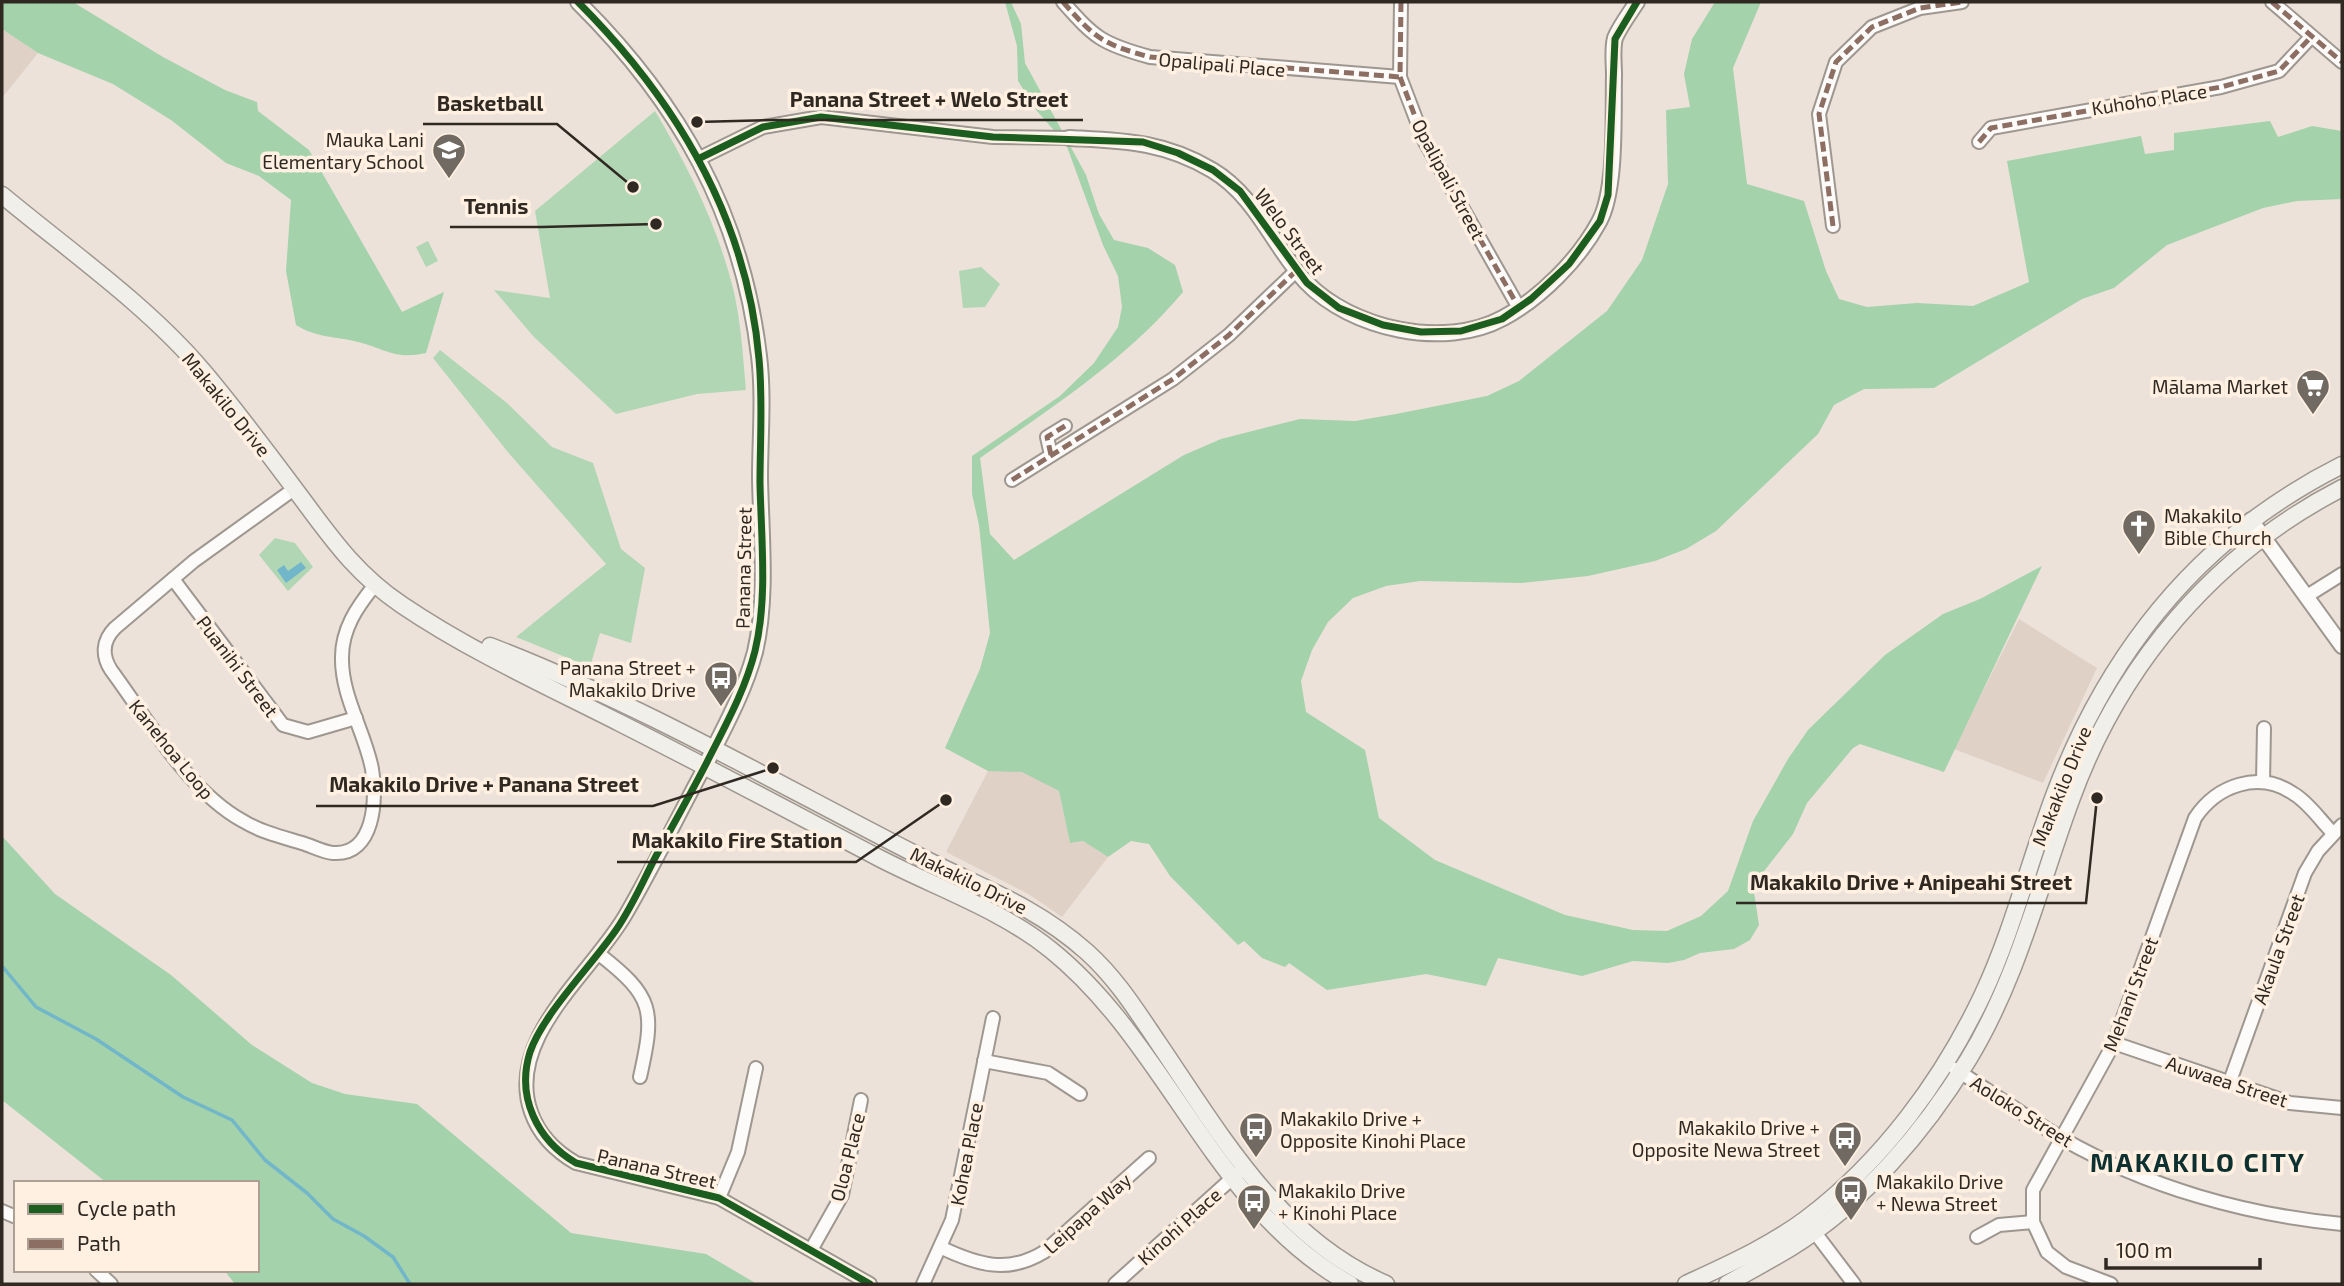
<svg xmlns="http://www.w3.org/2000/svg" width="2344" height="1286" font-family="'Exo 2',sans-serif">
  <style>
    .industrial { fill: #e0d1c6 }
    .green { fill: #b1d6b4 }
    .forest { fill: #a3d2ab }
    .water { fill: #72b6c9 }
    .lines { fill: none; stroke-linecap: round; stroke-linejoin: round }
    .stream { stroke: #72b6c9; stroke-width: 3.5 }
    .minor-casing { stroke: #9e9790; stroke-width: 16 }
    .tertiary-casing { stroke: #9e9790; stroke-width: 18 }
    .secondary-casing { stroke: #9e9790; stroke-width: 19 }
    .minor { stroke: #fcfbf9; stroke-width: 12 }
    .tertiary { stroke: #fcfbf9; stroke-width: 14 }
    .secondary { stroke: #f1efea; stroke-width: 16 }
    .quiet { stroke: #8d6e63; stroke-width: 5; stroke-dasharray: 10 5; stroke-linecap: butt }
    .cycleway-casing { stroke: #fff0e2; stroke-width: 11 }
    .cycleway { stroke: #1b5e20; stroke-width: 7 }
    .labels { text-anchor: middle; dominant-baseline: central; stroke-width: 7; stroke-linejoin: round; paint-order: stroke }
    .street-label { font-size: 19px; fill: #2f2922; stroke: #fff0e2 }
    .poi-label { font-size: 19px; fill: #2f2922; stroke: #fff0e2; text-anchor: end }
    .district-label { font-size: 26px; font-weight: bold; letter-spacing: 2px; fill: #0d3030; stroke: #fff0e2 }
    .leader { fill: none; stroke: #2f2922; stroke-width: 2.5 }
    .callout-dot { fill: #2f2922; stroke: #fff0e2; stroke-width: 2.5 }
    .callout-label { font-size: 21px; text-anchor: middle; font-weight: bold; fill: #2f2922; stroke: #fff0e2; stroke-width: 7; stroke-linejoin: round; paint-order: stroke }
  </style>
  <rect width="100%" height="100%" fill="#ece2d9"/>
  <g class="industrial">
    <polygon points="2,29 38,53 2,98"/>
    <polygon points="2019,619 2097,668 2043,783 1954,749"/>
    <polygon points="988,771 1022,771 1059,791 1070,843 1083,841 1108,857 1062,917 1030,895 946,852"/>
  </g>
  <g class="green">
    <path d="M 655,111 C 688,166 717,225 733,288 C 741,321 743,357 746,390 L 697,394 L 616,414 L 533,336 L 494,290 L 550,298 L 535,211 Z"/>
    <polygon points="428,241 438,261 426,267 416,247"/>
    <polygon points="981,267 1000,284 985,307 963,308 959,271"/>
    <polygon points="440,350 507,403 552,447 593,463 621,549 645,568 631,643 600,633 590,667 516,637 606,564 507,451 433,358"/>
    <polygon points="275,538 295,543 313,567 288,591 259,555"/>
  </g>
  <g class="forest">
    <path d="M 2,2 L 73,2 L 163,57 L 225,90 L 257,102 L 258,111 L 309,150 L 402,312 L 444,292 L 426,353 C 395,360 386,349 358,342 C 335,336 317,338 296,325 L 286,271 L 291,200 L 259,176 L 226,163 L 171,120 L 113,84 L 38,53 L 2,29 Z"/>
    <path d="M 1005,2 L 1011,2 L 1021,24 L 1025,63 L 1086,175 L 1099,214 L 1114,240 L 1148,248 L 1175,265 L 1183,292 C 1127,359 1051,408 980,458 L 990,534 L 1014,560 L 1184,455 L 1221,439 L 1300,419 L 1355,421 L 1396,414 L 1487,396 L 1519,381 L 1607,311 L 1642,260 L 1668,184 L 1666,110 L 1690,107 L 1684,74 L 1692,39 L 1715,2 L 1761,2 L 1733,68 L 1747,184 L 1804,201 L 1826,271 L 1839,299 L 1867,307 L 1917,303 L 1973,306 L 2029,282 L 2007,161 L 2141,136 L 2145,154 L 2174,150 L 2174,133 L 2270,121 L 2278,137 L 2312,126 L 2342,131 L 2342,199 L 2297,201 L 2263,208 L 2167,245 L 2114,288 L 2082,299 L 1934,388 L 1864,389 L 1834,405 L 1818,434 L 1716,531 L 1686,549 L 1655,561 L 1588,576 L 1521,583 L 1420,581 L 1386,586 L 1353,598 L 1328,622 L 1312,650 L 1301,681 L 1306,712 L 1365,750 L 1379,818 L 1435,860 L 1565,915 L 1633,930 L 1667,931 L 1701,916 L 1728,891 L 1753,821 L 1788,759 L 1808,730 L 1885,655 L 1943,614 L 1980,599 L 2042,566 L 1944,772 L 1860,744 L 1853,748 L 1807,803 L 1793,834 L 1761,875 L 1754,892 L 1759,925 L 1750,940 L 1734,949 L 1700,953 L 1684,960 L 1668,963 L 1633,961 L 1582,976 L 1498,958 L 1486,986 L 1426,974 L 1327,990 L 1289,963 L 1285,967 L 1262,958 L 1244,941 L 1238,945 L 1170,876 L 1149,844 L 1131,841 L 1108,857 L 1083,841 L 1070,843 L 1059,791 L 1022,772 L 988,771 L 945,748 L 980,669 L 990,633 L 979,525 L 972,494 L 972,456 L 1060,396 L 1094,363 L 1118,327 L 1122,307 L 1118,276 L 1103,245 L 1066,144 L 1037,111 L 1018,81 L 1017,46 Z"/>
    <polygon points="2,836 55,894 171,975 252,1045 312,1083 345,1094 417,1104 571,1233 706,1254 757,1284 235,1284 224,1270 257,1270 257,1183 107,1183 2,1100"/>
  </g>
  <polygon class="water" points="301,562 306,568 286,583 277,570 284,565 288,571"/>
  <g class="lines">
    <polyline class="stream" points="2,966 36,1007 96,1039 183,1097 232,1120 265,1160 307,1193 333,1219 364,1236 393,1257 410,1284"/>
    <g class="minor-casing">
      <g id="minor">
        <path d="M 1063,2 C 1095,38 1102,44 1150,57 L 1400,77"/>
        <polyline points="1401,2 1400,77 1424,140 1519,308"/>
        <polyline points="2272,2 2342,62"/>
        <polyline points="1979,142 1991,128 2221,87 2279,71 2311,37"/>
        <polyline points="698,159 763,127 821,117 993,137 1069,138"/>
        <polyline points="1833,226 1819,114 1836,62 1872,27 1920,8 1962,2"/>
        <polyline points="1051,455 1047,437 1065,426"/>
        <polyline points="1012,480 1173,379 1229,335 1297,270"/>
        <path d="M 294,489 L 194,561 L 115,628 C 102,641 102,656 111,670 C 148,720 188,791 243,821 C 261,832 282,837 302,843 C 312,846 323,852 333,853 C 375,856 377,798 372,769 C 365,732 341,696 342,657 C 342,629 357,607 374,586"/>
        <polyline points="173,579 283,725 308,732 356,718"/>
        <polyline points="2307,596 2342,574"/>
        <path d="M 704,768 C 678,816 654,866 626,914 C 593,972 505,1038 531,1112 C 539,1135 555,1151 576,1163 L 719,1198 L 870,1284"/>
        <polyline points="2263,782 2264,728"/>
        <path d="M 599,954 C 654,997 655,1010 640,1077"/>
        <polyline points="2114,1043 2290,1103 2342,1108"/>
        <polyline points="984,1061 1048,1073 1080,1094"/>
        <path d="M 1955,1069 C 1991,1092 2026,1117 2063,1139 C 2147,1187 2246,1215 2342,1224"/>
        <polyline points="2229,1084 2305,873 2318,851 2342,825"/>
        <polyline points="719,1198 738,1152 756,1068"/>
        <polyline points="2,1211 16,1217"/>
        <polyline points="1810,1226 1854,1284"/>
        <polyline points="1977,1237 1999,1225 2033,1222"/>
        <path d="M 942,1248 C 978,1265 1008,1274 1044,1252 L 1149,1158"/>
        <polyline points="811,1250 842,1195 861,1100"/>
        <polyline points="96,1270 111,1284"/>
        <polyline points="923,1284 952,1220 993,1018"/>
        <polyline points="1115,1284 1239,1172"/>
        <path d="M 2111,1284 L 2066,1267 L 2047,1252 L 2033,1222 L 2033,1190 L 2114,1043 L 2195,818 C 2217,785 2259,770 2294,794 C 2309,803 2320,820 2332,832"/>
      </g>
    </g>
    <g class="tertiary-casing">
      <g id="tertiary">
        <path d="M 578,2 C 679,102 742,213 759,356 C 764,396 760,438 760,478 C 761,534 768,597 755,652 C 744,693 723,730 704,768"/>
        <path d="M 1069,138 C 1124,141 1163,141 1212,170 C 1256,196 1273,246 1306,282 C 1351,329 1444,350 1503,318 C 1541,298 1579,259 1599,222 C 1617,190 1613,113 1614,75 C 1614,64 1612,49 1615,38 C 1620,26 1630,13 1637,2"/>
        <polyline points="2251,520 2342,646"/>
      </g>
    </g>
    <g class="secondary-casing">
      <g id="secondary">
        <path d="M 2,195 C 67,249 148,306 202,370 C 236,410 268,453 300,496 C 332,539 356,574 402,605 C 470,651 547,686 620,723 C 707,767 793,813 879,858 C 937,888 1000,909 1051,950 C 1168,1044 1214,1209 1350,1284"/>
        <path d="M 490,646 C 638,703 776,783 917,855 C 979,887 1033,904 1087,952 C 1116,978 1136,1010 1157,1041 C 1219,1132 1279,1239 1386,1284"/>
        <path d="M 1686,1284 C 1727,1265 1770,1246 1806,1219 C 1882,1162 1943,1079 1983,994 C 2013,930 2030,859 2055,793 C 2110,648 2202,535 2342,465"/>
        <path d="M 1727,1284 C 1749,1271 1771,1260 1792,1247 C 1864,1202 1924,1132 1968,1060 C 2017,980 2039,887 2071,800 C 2120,665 2214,554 2342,488"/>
      </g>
    </g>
    <use href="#minor" class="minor"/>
    <use href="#tertiary" class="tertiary"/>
    <use href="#secondary" class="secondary"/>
    <g class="quiet">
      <path d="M 1063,2 C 1095,38 1102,44 1150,57 L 1400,77"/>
      <polyline points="1401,2 1400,77 1424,140 1519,308"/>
      <polyline points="2272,2 2342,62"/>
      <polyline points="1979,142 1991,128 2221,87 2279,71 2311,37"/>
      <polyline points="1833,226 1819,114 1836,62 1872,27 1920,8 1962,2"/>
      <polyline points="1051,455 1047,437 1065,426"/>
      <polyline points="1012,480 1173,379 1229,335 1297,270"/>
    </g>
    <g class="cycleway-casing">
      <g id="cycleway">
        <path d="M 578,2 C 676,100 747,218 759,359 C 763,400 760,442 760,483 C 761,537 768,598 755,651 C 745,691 724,728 706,764 C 690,795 673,825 656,856 C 643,881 632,907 616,930 C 592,965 543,1014 530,1052 C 516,1097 537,1140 576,1163 L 719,1198 L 870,1284"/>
        <polyline points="698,159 763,127 821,117 993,137 1143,142 1178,153 1213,170 1240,191 1307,283 1339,308 1383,325 1421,332 1461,331 1502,319 1531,299 1569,264 1600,221 1608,195 1615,39 1637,2"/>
      </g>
    </g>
    <use href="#cycleway" class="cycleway"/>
  </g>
  <defs>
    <g id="school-pin" transform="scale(1.75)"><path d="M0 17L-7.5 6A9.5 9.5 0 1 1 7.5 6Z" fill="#716a62" stroke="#fff0e2"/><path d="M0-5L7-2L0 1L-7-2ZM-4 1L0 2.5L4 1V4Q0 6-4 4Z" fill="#fff"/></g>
    <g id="supermarket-pin" transform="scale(1.75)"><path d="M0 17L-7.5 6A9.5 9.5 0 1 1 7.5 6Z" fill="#716a62" stroke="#fff0e2"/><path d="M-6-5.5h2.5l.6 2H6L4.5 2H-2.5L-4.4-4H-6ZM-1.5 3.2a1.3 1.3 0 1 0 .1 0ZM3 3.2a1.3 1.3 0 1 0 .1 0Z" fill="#fff"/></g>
    <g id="church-pin" transform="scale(1.75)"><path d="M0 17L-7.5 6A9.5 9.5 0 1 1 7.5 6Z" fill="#716a62" stroke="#fff0e2"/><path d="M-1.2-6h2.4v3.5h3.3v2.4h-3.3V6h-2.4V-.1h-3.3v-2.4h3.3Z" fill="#fff"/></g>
    <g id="bus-pin" transform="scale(1.75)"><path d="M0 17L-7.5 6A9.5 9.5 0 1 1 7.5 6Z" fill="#716a62" stroke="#fff0e2"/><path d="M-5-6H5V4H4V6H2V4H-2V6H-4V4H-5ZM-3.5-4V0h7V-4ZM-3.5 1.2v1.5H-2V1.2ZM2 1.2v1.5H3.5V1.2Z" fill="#fff"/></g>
  </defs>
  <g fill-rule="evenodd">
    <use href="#school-pin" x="449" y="150"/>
    <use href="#supermarket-pin" x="2313" y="386"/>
    <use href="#church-pin" x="2139" y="526"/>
    <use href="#bus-pin" x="721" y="678"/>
    <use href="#bus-pin" x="1256" y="1129"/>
    <use href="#bus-pin" x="1845" y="1138"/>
    <use href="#bus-pin" x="1851" y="1192"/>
    <use href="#bus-pin" x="1254" y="1201"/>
  </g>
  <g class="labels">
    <g class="street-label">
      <text transform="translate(1222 64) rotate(5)">Opalipali Place</text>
      <text transform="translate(2149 99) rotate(-9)">Kuhoho Place</text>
      <text transform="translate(1449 179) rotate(62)">Opalipali Street</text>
      <text transform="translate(1290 231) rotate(53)">Welo Street</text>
      <text transform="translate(227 404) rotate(51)">Makakilo Drive</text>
      <text transform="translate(743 568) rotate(-89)">Panana Street</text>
      <text transform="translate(238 666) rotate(53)">Puanihi Street</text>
      <text transform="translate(172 749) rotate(51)">Kanehoa Loop</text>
      <text transform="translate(2061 786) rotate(-68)">Makakilo Drive</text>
      <text transform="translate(969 880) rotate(26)">Makakilo Drive</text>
      <text transform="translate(2278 949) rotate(-70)">Akaula Street</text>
      <text transform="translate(2130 994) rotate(-69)">Mehani Street</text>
      <text transform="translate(2227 1081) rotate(18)">Auwaea Street</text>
      <text transform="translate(2022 1111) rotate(32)">Aoloko Street</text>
      <text transform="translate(966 1154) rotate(-79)">Kohea Place</text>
      <text transform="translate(847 1157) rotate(-76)">Oloa Place</text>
      <text transform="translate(657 1168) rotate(13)">Panana Street</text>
      <text transform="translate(1087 1213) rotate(-42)">Leipapa Way</text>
      <text transform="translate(1179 1226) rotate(-42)">Kinohi Place</text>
    </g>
    <g class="poi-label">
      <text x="424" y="139">Mauka Lani<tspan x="424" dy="22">Elementary School</tspan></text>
      <text x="2288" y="386">Mālama Market</text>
      <text x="2164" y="515" text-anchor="start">Makakilo<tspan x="2164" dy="22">Bible Church</tspan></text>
      <text x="696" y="667">Panana Street +<tspan x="696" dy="22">Makakilo Drive</tspan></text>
      <text x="1280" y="1118" text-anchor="start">Makakilo Drive +<tspan x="1280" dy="22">Opposite Kinohi Place</tspan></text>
      <text x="1820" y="1127">Makakilo Drive +<tspan x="1820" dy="22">Opposite Newa Street</tspan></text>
      <text x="1876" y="1181" text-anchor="start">Makakilo Drive<tspan x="1876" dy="22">+ Newa Street</tspan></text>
      <text x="1278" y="1190" text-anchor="start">Makakilo Drive<tspan x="1278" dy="22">+ Kinohi Place</tspan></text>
    </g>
    <g class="district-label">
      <text x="2198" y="1161">MAKAKILO CITY</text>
    </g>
  </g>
  <path class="leader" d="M697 122L776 120H1083M633 187L557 124H423M656 224L542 227H450M773 768L653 806H316M946 800L856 862H617M2097 798L2086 903H1736"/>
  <g class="callout-dot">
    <circle cx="697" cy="122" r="7"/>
    <circle cx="633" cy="187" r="7"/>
    <circle cx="656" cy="224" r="7"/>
    <circle cx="773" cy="768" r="7"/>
    <circle cx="946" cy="800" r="7"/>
    <circle cx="2097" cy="798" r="7"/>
  </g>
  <g class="callout-label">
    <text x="929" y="107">Panana Street + Welo Street</text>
    <text x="490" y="111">Basketball</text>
    <text x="496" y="214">Tennis</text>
    <text x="484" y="792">Makakilo Drive + Panana Street</text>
    <text x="737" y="848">Makakilo Fire Station</text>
    <text x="1911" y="890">Makakilo Drive + Anipeahi Street</text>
  </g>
  <rect width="2344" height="1286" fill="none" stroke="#2f2922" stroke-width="7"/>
  <rect x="14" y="1181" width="245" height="91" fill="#fff0e2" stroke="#aca095" stroke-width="2"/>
  <rect x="28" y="1204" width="35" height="10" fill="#1b5e20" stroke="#aca095" stroke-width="2"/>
  <text x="77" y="1216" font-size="21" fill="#2f2922">Cycle path</text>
  <rect x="28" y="1239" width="35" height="10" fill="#8d6e63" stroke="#aca095" stroke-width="2"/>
  <text x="77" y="1251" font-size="21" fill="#2f2922">Path</text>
  <path d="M2106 1258v10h154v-10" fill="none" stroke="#2f2922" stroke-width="3.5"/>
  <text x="2116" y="1258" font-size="21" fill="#2f2922" stroke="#fff0e2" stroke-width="5" paint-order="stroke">100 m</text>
</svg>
